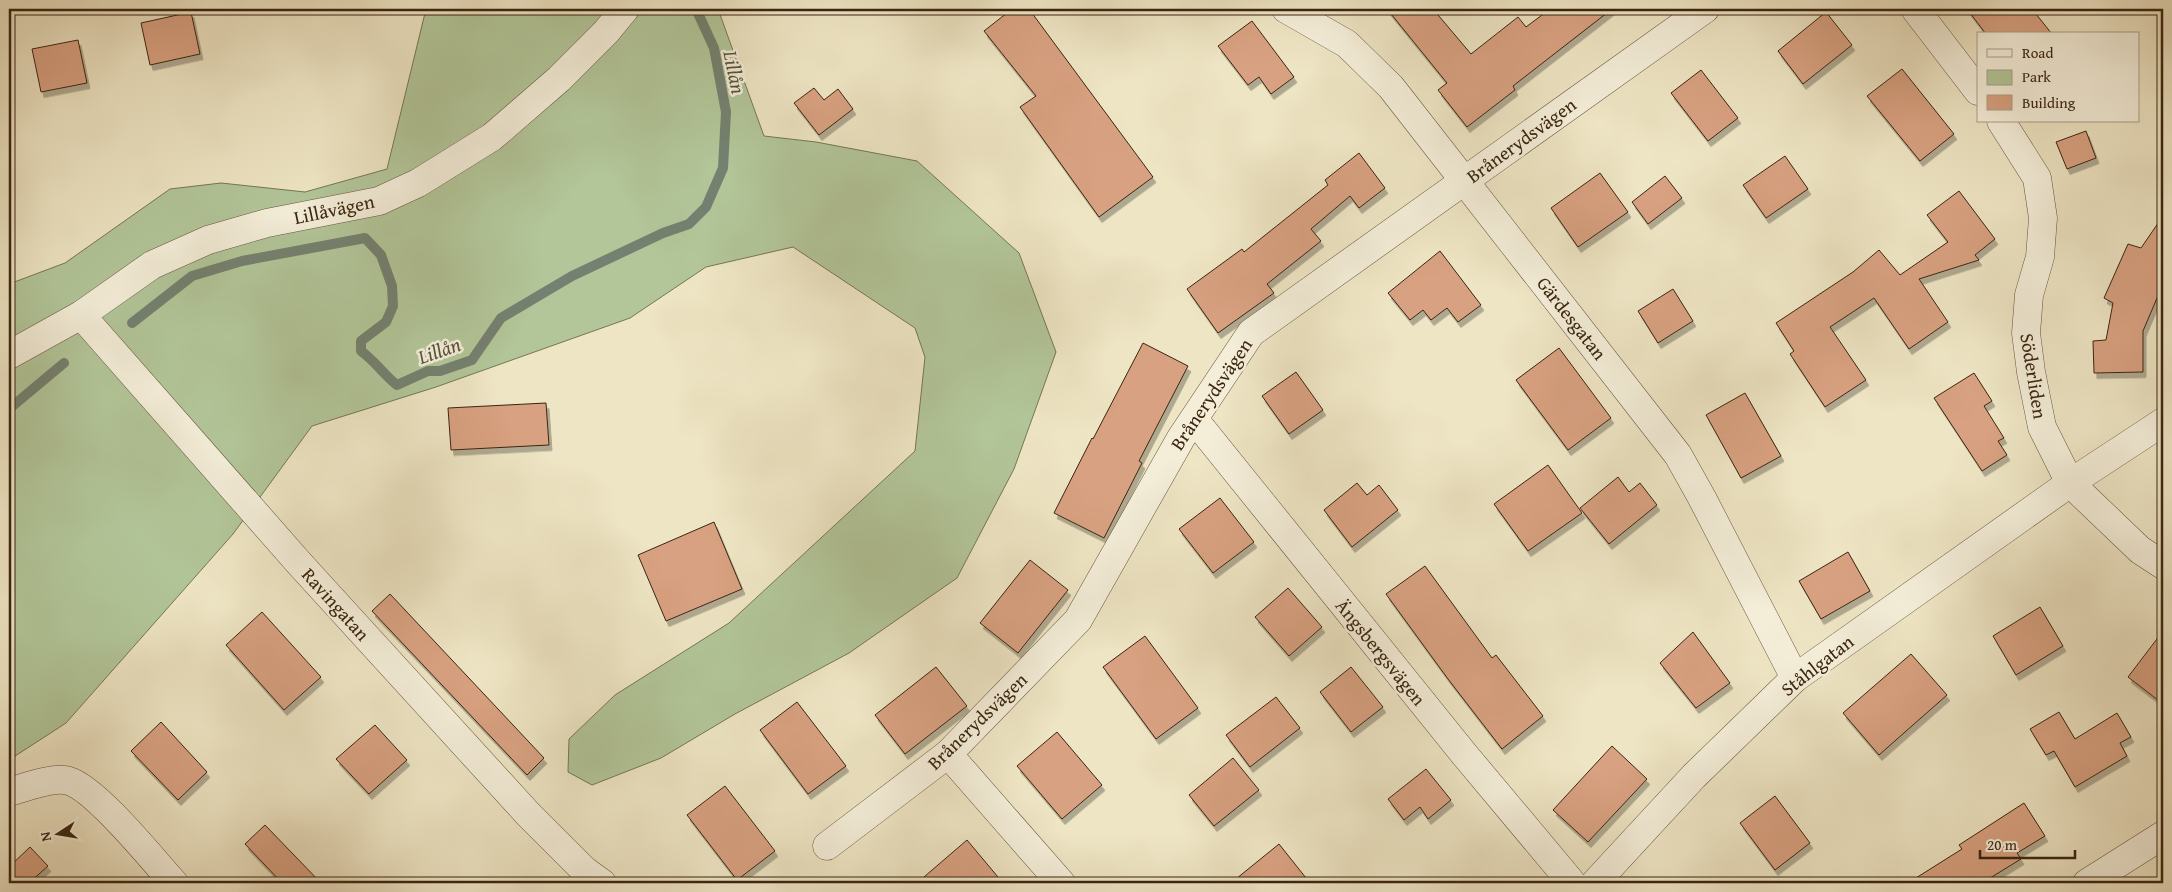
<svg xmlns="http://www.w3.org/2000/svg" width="2172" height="892" font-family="'Gentium Book Plus',serif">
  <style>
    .green { fill: #b2c699; stroke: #767654 }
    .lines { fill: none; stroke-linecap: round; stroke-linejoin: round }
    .stream { stroke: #748170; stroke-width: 10 }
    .building { fill: #d8a181; stroke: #3a2510; filter: url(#shadow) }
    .minor-casing { stroke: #67553d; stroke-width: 29 }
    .tertiary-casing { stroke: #67553d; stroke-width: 29 }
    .minor { stroke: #f4eed9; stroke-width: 28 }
    .tertiary { stroke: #f4eed9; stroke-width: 28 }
    .labels { text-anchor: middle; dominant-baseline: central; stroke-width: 5; stroke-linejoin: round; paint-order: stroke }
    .street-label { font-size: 19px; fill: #3a2510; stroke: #f4eed9 }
    .water-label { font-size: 20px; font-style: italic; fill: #575340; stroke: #f4eed9 }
  </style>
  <defs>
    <filter id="shadow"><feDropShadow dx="3" dy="5.5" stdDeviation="0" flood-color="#0004"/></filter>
  </defs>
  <rect width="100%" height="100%" fill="#eee5c4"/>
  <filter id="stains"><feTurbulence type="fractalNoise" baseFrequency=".004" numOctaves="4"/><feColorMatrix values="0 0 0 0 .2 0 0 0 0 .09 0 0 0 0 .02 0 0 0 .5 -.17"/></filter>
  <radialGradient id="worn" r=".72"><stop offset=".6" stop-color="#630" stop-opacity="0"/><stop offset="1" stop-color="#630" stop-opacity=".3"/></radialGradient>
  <polygon class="green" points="426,9 718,9 764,136 816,142 917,161 1019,253 1056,352 1014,469 957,578 849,653 735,714 661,758 592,785 568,772 569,739 615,695 729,623 915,451 925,357 915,328 793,247 706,267 630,318 436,387 312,426 233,534 66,723 9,760 9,284 65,263 170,189 221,183 305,192 387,169"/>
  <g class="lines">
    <g class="stream">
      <path d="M 132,323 L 192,276 L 242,261 L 365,238 L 381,255 L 392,286 L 393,306 L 386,322 L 361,341 L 361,351 C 375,361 384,375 397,385 L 428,371 L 440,371 L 472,360 L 501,318 L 572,276 L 663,233 L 689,224 L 706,207 L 723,168 L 726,112 L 714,48 L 696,9"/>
      <polyline points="9,409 64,363"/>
    </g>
  </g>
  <g class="building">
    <polygon points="1012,9 1029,9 1153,177 1099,217 1020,107 1036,96 984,31"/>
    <polygon points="1387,9 1433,9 1471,54 1518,17 1526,27 1550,9 1612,9 1513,86 1515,90 1467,127 1438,90 1447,83"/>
    <polygon points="1967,9 2032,9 2052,34 1986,34"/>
    <polygon points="191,12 200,54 150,65 141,23"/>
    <polygon points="1826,12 1852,45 1803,84 1778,51"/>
    <polygon points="1252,21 1294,77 1271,94 1259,77 1248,85 1218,46"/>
    <polygon points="78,40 87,83 41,92 32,49"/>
    <polygon points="1902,69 1954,134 1920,161 1867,96"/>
    <polygon points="1701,70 1738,118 1708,141 1671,93"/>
    <polygon points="814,88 824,100 838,89 853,109 819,135 794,103"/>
    <polygon points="2086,131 2096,158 2067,169 2056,142"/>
    <polygon points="1359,153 1385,188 1359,208 1350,196 1311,229 1321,241 1267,284 1274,293 1218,333 1187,289 1242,249 1244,252 1328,185 1325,180"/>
    <polygon points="1785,156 1808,189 1766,218 1743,185"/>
    <polygon points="1600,173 1628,212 1578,247 1551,208"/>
    <polygon points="1665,176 1682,198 1648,224 1632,202"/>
    <polygon points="1959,191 1995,239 1975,255 1979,260 1919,279 1948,322 1909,349 1874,298 1830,327 1866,380 1825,407 1790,354 1794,351 1776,323 1853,272 1879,250 1900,275 1948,242 1927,215"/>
    <polygon points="2163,216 2163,284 2143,331 2143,372 2094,373 2093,341 2106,340 2113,303 2104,298 2128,244 2141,248"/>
    <polygon points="1440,251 1481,305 1458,322 1447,308 1431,320 1423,310 1410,320 1388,293"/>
    <polygon points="1673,289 1693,321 1658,343 1638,311"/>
    <polygon points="1143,343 1188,366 1139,461 1142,463 1104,538 1054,513 1092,438 1093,439"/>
    <polygon points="1559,348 1611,418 1568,450 1516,380"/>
    <polygon points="1296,372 1323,410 1289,434 1262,396"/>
    <polygon points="1974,373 1992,401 1984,406 2004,438 1998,441 2007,455 1982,471 1934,398"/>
    <polygon points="1745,393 1781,456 1741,478 1706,415"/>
    <polygon points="546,403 549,445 451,450 448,408"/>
    <polygon points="1548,465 1582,513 1528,551 1494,504"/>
    <polygon points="1618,477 1629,492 1640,483 1657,505 1609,544 1580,508"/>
    <polygon points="1357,483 1367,495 1379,485 1398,510 1352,547 1324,510"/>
    <polygon points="1220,498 1254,542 1213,573 1179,529"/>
    <polygon points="714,522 742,589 666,621 638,555"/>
    <polygon points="1848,552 1870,591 1821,619 1799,581"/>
    <polygon points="1030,560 1068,590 1018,653 980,623"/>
    <polygon points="1425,566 1492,658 1496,655 1543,716 1502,749 1448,679 1386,594"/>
    <polygon points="1288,588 1322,627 1289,656 1255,617"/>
    <polygon points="390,594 544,758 527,775 372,611"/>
    <polygon points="2040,607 2063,646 2016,675 1993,636"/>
    <polygon points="262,612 321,677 284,710 226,645"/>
    <polygon points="2163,631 2163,704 2128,677"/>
    <polygon points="1693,632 1730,683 1696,708 1660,663"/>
    <polygon points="1145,636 1198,708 1156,739 1103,667"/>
    <polygon points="1911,654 1947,695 1879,755 1843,713"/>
    <polygon points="936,667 967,706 905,754 875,715"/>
    <polygon points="1351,667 1383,707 1351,732 1320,692"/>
    <polygon points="1276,697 1300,728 1250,767 1226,735"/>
    <polygon points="797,702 846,766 808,794 760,730"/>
    <polygon points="2059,712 2075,739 2117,713 2131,737 2120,743 2127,756 2075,787 2054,751 2046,755 2030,729"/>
    <polygon points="161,722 207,772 178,800 131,751"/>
    <polygon points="375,725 407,760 369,794 336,759"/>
    <polygon points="1057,732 1102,785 1062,819 1017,766"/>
    <polygon points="1612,746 1647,779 1588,842 1553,810"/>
    <polygon points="1233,758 1259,790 1214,826 1189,795"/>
    <polygon points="1426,769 1451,800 1428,819 1420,807 1404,820 1388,799"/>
    <polygon points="725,786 775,851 737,880 687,815"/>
    <polygon points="1775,796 1810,843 1775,870 1740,823"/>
    <polygon points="2024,803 2045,836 2017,853 2021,859 1982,883 1908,883 1962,849 1959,845"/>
    <polygon points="265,825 321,883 282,883 245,844"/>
    <polygon points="967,840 1003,883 917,883"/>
    <polygon points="1279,844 1310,883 1231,883"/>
    <polygon points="30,847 48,866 29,883 9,883 9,867"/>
  </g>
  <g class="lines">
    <g class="minor-casing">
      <g id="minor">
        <polyline points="1286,9 1347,44 1391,87 1678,455 1702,498 1795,678"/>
        <polyline points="1915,9 1978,91"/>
        <polyline points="2001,121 2037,178 2043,218 2040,257 2029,295 2026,333 2031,372 2042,427 2070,483 2140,550 2163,565"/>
        <polyline points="81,315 299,563 528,814 584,870 602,883"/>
        <polyline points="9,355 81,315 152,265 208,240 267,223 379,201 418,183 492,137 559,79 606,32 625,9"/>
        <polyline points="1194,419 1464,754 1572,883"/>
        <polyline points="948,754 1061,883"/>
        <path d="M 9,792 C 23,788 55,776 69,781 C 97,790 152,859 174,883"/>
        <polyline points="827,846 948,754 1078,620 1181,438 1251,333 1705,9"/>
        <polyline points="1595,883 1694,776 1795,678 2070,483 2163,422"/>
      </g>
    </g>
    <g class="tertiary-casing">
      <polyline id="tertiary" points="2087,883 2163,835"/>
    </g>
    <use href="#minor" class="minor"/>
    <use href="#tertiary" class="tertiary"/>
  </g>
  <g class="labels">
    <g class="street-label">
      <text transform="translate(1521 140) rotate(-36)">Brånerydsvägen</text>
      <text transform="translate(334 209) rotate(-12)">Lillåvägen</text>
      <text transform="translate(1572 318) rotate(52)">Gärdesgatan</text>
      <text transform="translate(2034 376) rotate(81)">Söderliden</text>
      <text transform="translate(1211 394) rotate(-56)">Brånerydsvägen</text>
      <text transform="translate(336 604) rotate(48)">Ravingatan</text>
      <text transform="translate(1381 652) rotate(51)">Ängsbergsvägen</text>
      <text transform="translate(1817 665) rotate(-38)">Ståhlgatan</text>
      <text transform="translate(977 721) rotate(-44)">Brånerydsvägen</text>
    </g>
    <g class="water-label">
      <text transform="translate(735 72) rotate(78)">Lillån</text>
      <text transform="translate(439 350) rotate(-19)">Lillån</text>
    </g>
  </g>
  <rect width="2172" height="892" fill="none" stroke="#eee5c4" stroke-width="30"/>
  <rect x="10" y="10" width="2152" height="872" fill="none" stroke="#3a2510" stroke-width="2.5"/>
  <rect x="15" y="15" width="2142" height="862" fill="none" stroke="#3a2510"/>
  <rect x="1977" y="32" width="162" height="90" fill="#f4eed9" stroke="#aa9e89"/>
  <rect x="1987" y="49" width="25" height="8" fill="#f4eed9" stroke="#aa9e89"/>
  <text x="2022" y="58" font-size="15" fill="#3a2510">Road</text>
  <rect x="1987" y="70" width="25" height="15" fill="#b2c699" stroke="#aa9e89"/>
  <text x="2022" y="82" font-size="15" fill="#3a2510">Park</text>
  <rect x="1987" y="95" width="25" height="15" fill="#d8a181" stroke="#aa9e89"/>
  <text x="2022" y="108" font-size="15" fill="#3a2510">Building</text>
  <g transform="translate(58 834) rotate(258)" stroke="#f4eed9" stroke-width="4" paint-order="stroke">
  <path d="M0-4L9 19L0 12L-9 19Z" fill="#3a2510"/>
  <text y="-8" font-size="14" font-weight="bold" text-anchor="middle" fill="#3a2510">N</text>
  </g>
  <path d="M1980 850v8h95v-8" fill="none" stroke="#3a2510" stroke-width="2.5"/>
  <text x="1987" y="850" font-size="15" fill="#3a2510" stroke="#f4eed9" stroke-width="4" paint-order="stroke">20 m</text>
  <rect width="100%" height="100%" filter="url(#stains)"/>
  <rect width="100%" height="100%" fill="url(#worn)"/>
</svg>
